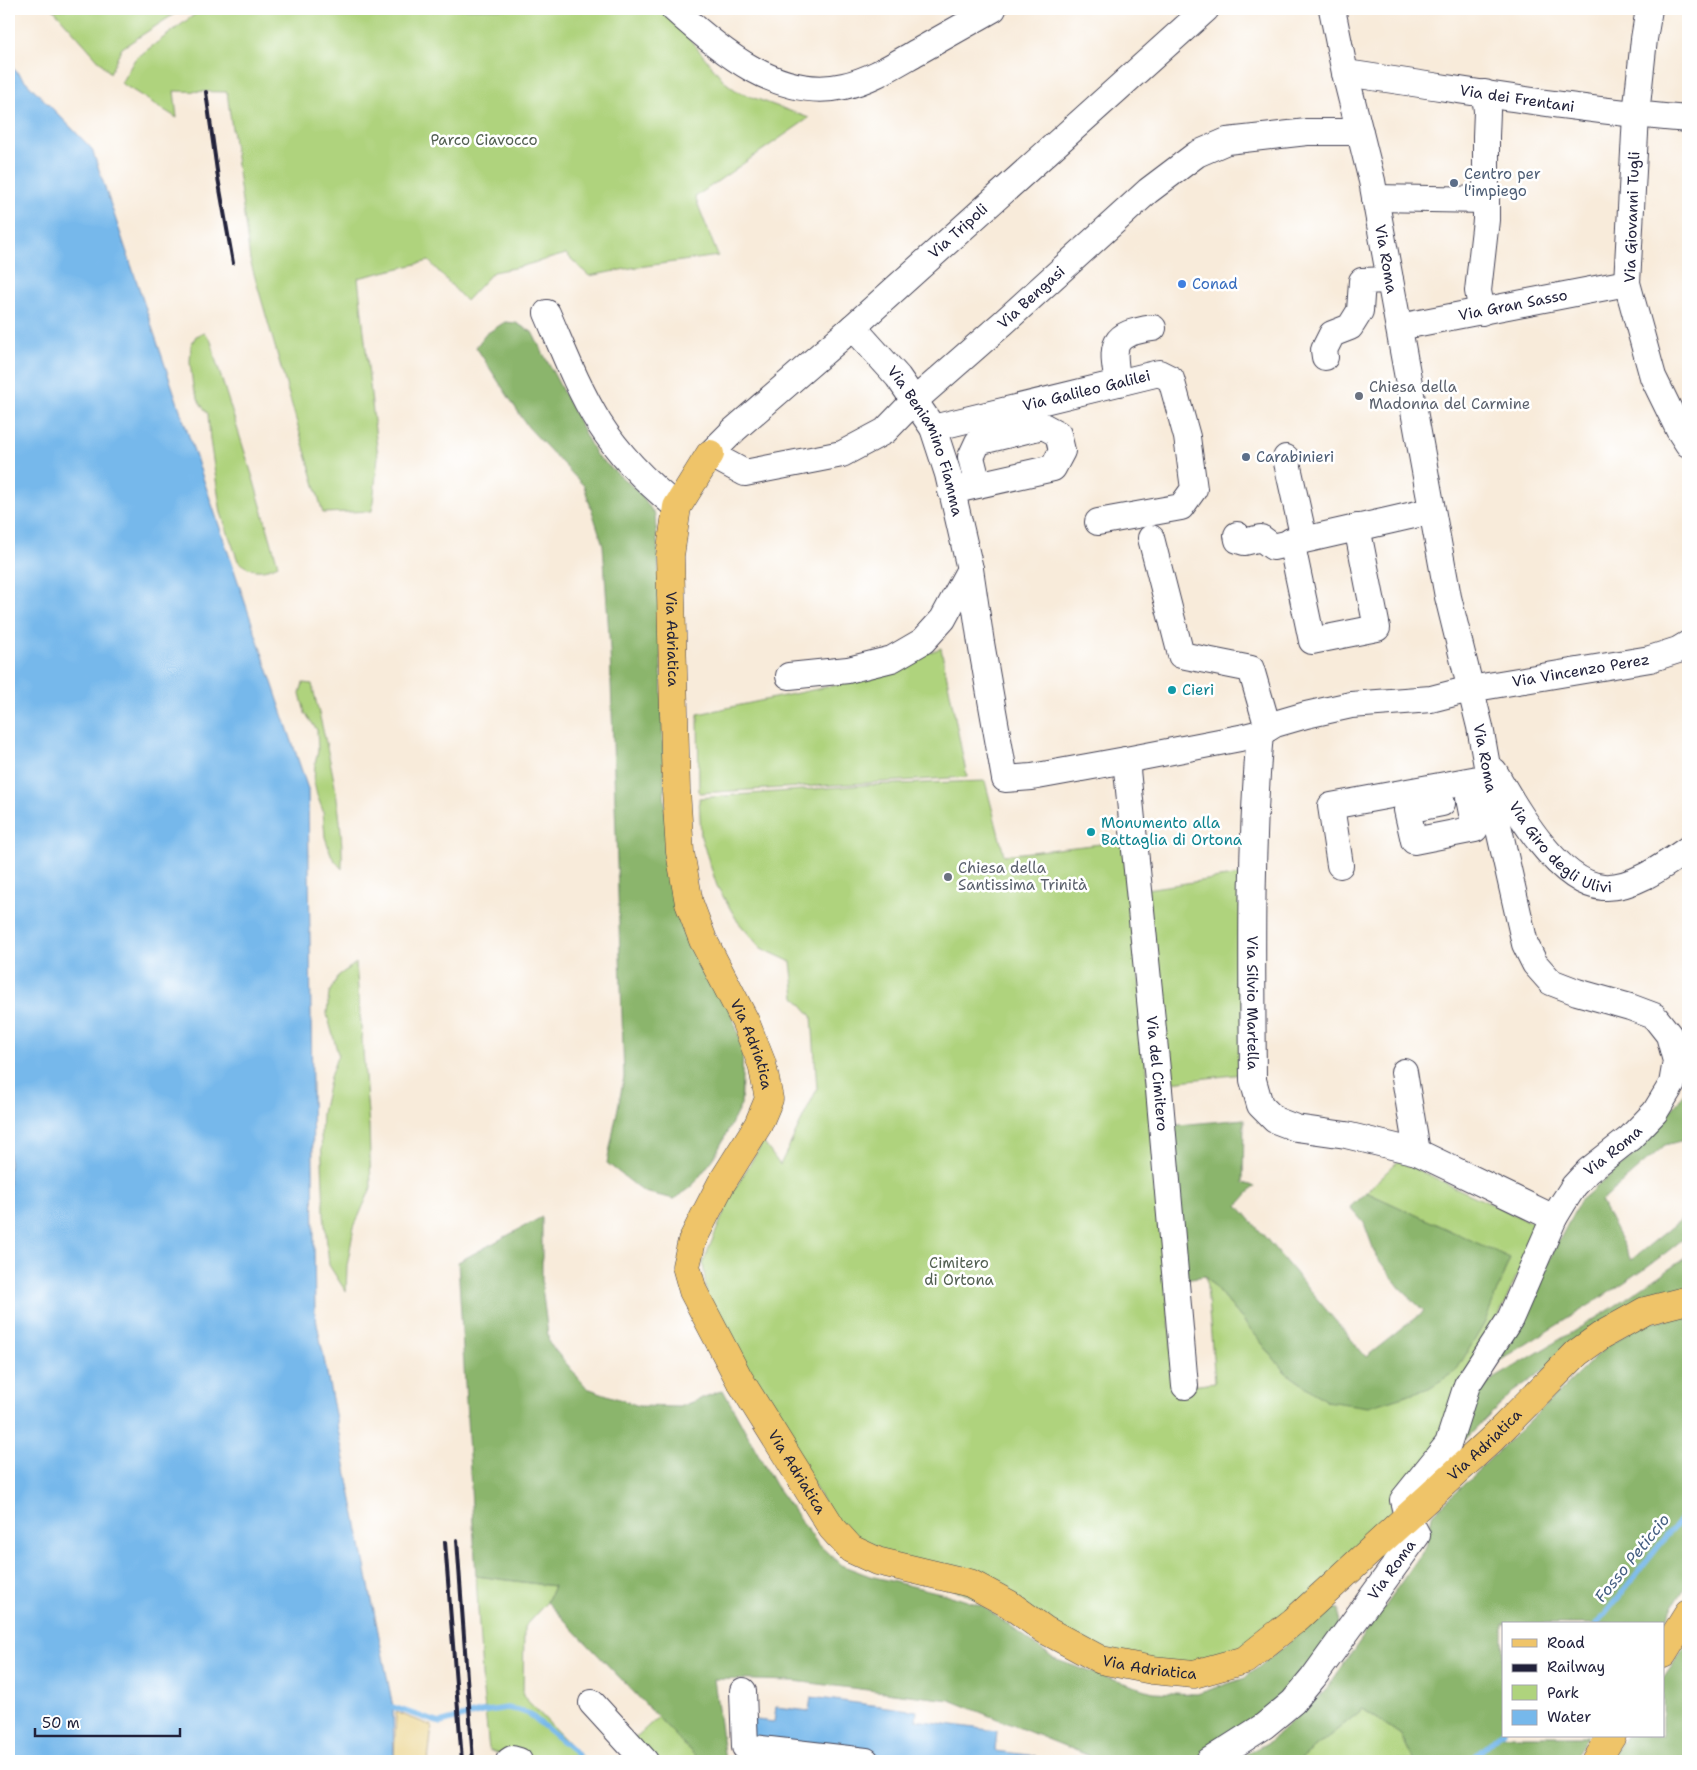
<svg xmlns="http://www.w3.org/2000/svg" width="1697" height="1770" font-family="'Shantell Sans',sans-serif">
  <style>
    .green { fill: #afd37d; stroke: #687a5c }
    .forest { fill: #8bb56c; stroke: #566c54 }
    .sand { fill: #eeda9e; stroke: #887e6c }
    .water { fill: #76b8eb; stroke: #4c6d93 }
    .lines { fill: none; stroke-linecap: round; stroke-linejoin: round }
    .stream { stroke: #76b8eb; stroke-width: 5.5 }
    .minor-casing { stroke: #424053; stroke-width: 28 }
    .major-casing { stroke: #424053; stroke-width: 29 }
    .minor { stroke: #fff; stroke-width: 26 }
    .major { stroke: #efc469; stroke-width: 28 }
    .rail { stroke: #22223b; stroke-width: 4 }
    .service-dot { fill: #5c6f8a; stroke: #fff; stroke-width: 2 }
    .shop-dot { fill: #3f7fe0; stroke: #fff; stroke-width: 2 }
    .worship-dot { fill: #6b7280; stroke: #fff; stroke-width: 2 }
    .culture-dot { fill: #0f9aa8; stroke: #fff; stroke-width: 2 }
    .labels { text-anchor: middle; dominant-baseline: central; stroke-width: 5; stroke-linejoin: round; paint-order: stroke }
    .street-label { font-size: 15px; fill: #22223b; stroke: #fff }
    .park-label { font-size: 15px; fill: #536052; stroke: #fff }
    .service-label { font-size: 15px; fill: #4e5e75; stroke: #fff; text-anchor: start }
    .shop-label { font-size: 15px; fill: #366cbe; stroke: #fff; text-anchor: start }
    .worship-label { font-size: 15px; fill: #5b616d; stroke: #fff; text-anchor: start }
    .culture-label { font-size: 15px; fill: #0d838f; stroke: #fff; text-anchor: start }
    .water-label { font-size: 16px; font-style: italic; fill: #445e81; stroke: #fff }
  </style>
  <rect width="100%" height="100%" fill="#fff"/>
  <filter id="ink" filterUnits="userSpaceOnUse"><feTurbulence type="fractalNoise" baseFrequency=".02" numOctaves="2"/><feDisplacementMap in="SourceGraphic" scale="10" xChannelSelector="R" yChannelSelector="G"/><feConvolveMatrix kernelMatrix="1 2 1 2 8 2 1 2 1" color-interpolation-filters="sRGB"/></filter>
  <filter id="wash" filterUnits="userSpaceOnUse"><feTurbulence type="fractalNoise" baseFrequency=".0096" numOctaves="4" result="noise"/><feDisplacementMap in="SourceGraphic" scale="20" xChannelSelector="R" yChannelSelector="G"/><feGaussianBlur stdDeviation="1.12" result="paint"/><feColorMatrix in="noise" values="0 0 0 0 0 0 0 0 0 0 0 0 0 0 0 0 0 1.4 0 .05"/><feComposite in="paint" operator="in"/></filter>
  <g filter="url(#wash)">
    <rect width="100%" height="100%" fill="#f8ebda"/>
    <g class="green">
      <polygon points="53,9 182,9 122,48 110,73"/>
      <polygon points="202,9 660,9 692,42 725,82 738,92 809,118 695,197 718,256 631,268 589,276 566,254 519,267 493,272 466,301 429,261 358,278 378,457 372,511 323,513 250,260 227,92 174,91 177,118 121,83 135,59"/>
      <path d="M 204,333 C 213,340 213,348 215,358 L 253,478 L 278,565 C 263,572 251,573 238,561 L 221,513 L 210,440 L 208,414 L 200,403 L 193,387 L 190,362 L 191,345 L 196,336 Z"/>
      <polygon points="941,648 967,777 699,793 698,714 860,680"/>
      <path d="M 303,683 L 312,684 C 326,744 344,807 342,869 L 332,857 L 325,837 L 323,811 L 317,795 L 314,782 L 315,764 L 318,751 L 317,730 L 305,713 L 300,693 Z"/>
      <polygon points="985,781 1004,855 1127,841 1175,1387 1215,1382 1206,1276 1253,1332 1284,1371 1326,1401 1510,1259 1366,1192 1398,1161 1539,1226 1442,1445 1391,1508 1396,1519 1267,1636 1194,1669 1105,1656 880,1556 836,1524 707,1299 703,1262 732,1194 763,1142 780,1165 817,1089 812,1016 795,997 791,962 761,948 738,922 717,886 701,837 699,798 865,785"/>
      <polygon points="1247,874 1243,1074 1162,1083 1146,889"/>
      <polygon points="356,963 369,1126 371,1188 354,1227 347,1266 346,1292 329,1265 324,1214 321,1133 322,1113 330,1077 338,1054 327,1014 329,993 338,976"/>
      <polygon points="476,1576 554,1586 547,1602 524,1627 523,1696 586,1761 514,1761 489,1750 483,1691"/>
      <polygon points="1363,1709 1401,1735 1414,1761 1298,1761"/>
      <polygon points="658,1717 700,1761 651,1761 633,1740"/>
    </g>
    <g class="forest">
      <polygon points="505,322 516,323 532,332 596,455 641,494 655,515 658,551 665,815 743,1048 741,1105 714,1158 692,1186 674,1199 644,1192 607,1163 624,1077 610,650 603,545 584,486 528,427 476,347 486,334"/>
      <path d="M 1688,1085 L 1688,1139 L 1665,1145 L 1601,1201 L 1631,1260 L 1688,1214 L 1688,1235 C 1625,1288 1552,1326 1484,1371 L 1543,1271 L 1580,1201 L 1634,1155 L 1679,1101 Z"/>
      <polygon points="1244,1119 1243,1183 1255,1186 1238,1205 1366,1357 1424,1311 1400,1288 1376,1256 1364,1223 1350,1207 1366,1192 1510,1258 1484,1324 1456,1371 1429,1388 1368,1407 1326,1401 1284,1371 1253,1332 1206,1276 1183,1279 1167,1126"/>
      <polygon points="542,1217 542,1287 549,1343 587,1388 639,1406 679,1407 723,1390 775,1485 818,1544 841,1565 870,1576 945,1594 983,1606 1054,1659 1111,1679 1153,1692 1197,1694 1245,1678 1285,1646 1328,1607 1339,1609 1338,1631 1281,1702 1193,1761 1098,1761 1087,1755 950,1700 794,1681 714,1679 725,1761 700,1761 547,1602 554,1586 476,1576 458,1262"/>
      <polygon points="1688,1256 1688,1291 1590,1338 1513,1392 1457,1448 1472,1392 1609,1310"/>
      <polygon points="1688,1315 1688,1583 1662,1624 1503,1624 1503,1736 1588,1736 1572,1761 1414,1761 1401,1735 1363,1709 1298,1761 1233,1761 1269,1742 1325,1691 1426,1547 1432,1515 1607,1346 1644,1323"/>
      <polygon points="1688,1642 1688,1761 1609,1761 1626,1736 1663,1736 1663,1679"/>
    </g>
    <polygon class="sand" points="396,1712 432,1726 428,1761 394,1761"/>
    <g class="water">
      <polygon points="9,64 92,149 308,789 315,1313 393,1707 394,1761 9,1761"/>
      <polygon points="811,1697 917,1711 916,1720 997,1731 995,1751 1036,1756 1035,1761 922,1761 746,1738 748,1719 774,1722 776,1707 809,1711"/>
    </g>
    <g class="lines">
      <g class="stream">
        <polyline points="1597,1624 1688,1509"/>
        <polyline points="393,1707 440,1723 481,1712 507,1708 518,1710 529,1714 572,1749 582,1761"/>
        <polyline points="1470,1761 1503,1731"/>
      </g>
    </g>
  </g>
  <g filter="url(#ink)">
    <g class="lines">
      <g class="minor-casing">
        <g id="minor">
          <path d="M 674,9 C 719,50 779,101 844,86 C 871,80 894,65 917,52 C 942,38 968,23 993,9"/>
          <path id="s1" d="M 1206,9 L 853,327 L 734,430 L 710,454 L 745,473 L 842,454 L 885,431 L 914,401 L 1003,323 L 1148,191 L 1197,154 L 1227,141 L 1307,132 L 1360,132"/>
          <polyline points="1649,9 1644,39 1636,115 1627,283 1653,377 1679,430 1688,444"/>
          <path id="s2" d="M 1345,73 C 1460,89 1573,110 1688,119"/>
          <polyline points="1375,198 1486,200"/>
          <polyline points="1482,312 1478,291 1486,220 1486,136 1487,111 1485,93"/>
          <path d="M 547,313 C 563,350 578,389 599,423 C 620,456 647,483 677,507"/>
          <path id="s3" d="M 853,327 L 898,377 L 933,428 L 948,474 L 970,569 L 981,643 L 1005,779 L 1032,777 L 1126,760 L 1240,738 L 1260,733 L 1275,724 L 1306,715 L 1351,705 L 1431,699 L 1470,689 L 1650,659 L 1678,650 L 1688,644"/>
          <path id="s4" d="M 1399,327 L 1627,283"/>
          <polyline points="1325,357 1324,350 1332,334 1350,327 1360,311 1362,281 1390,280"/>
          <path d="M 1118,383 C 1111,344 1111,334 1153,328"/>
          <path id="s5" d="M 933,428 L 1159,373 L 1171,379 L 1187,437 L 1194,489 L 1181,507 L 1098,522"/>
          <polyline points="1286,458 1304,539"/>
          <polyline points="951,491 1053,468 1062,451 1058,434 1043,426 978,442 971,457 978,485"/>
          <polyline points="1237,535 1238,540 1244,542 1261,538 1273,547 1431,511"/>
          <polyline points="1151,538 1181,655 1251,669 1268,728"/>
          <polyline points="1291,541 1312,641 1377,628 1357,527"/>
          <polyline points="789,676 848,670 892,659 923,641 943,619 970,569"/>
          <path id="s6" d="M 1260,733 C 1250,848 1252,964 1253,1080 L 1260,1105 L 1275,1120 L 1296,1128 L 1346,1135 L 1417,1152"/>
          <path id="s7" d="M 1126,760 L 1159,1090 L 1185,1386"/>
          <path id="s8" d="M 1494,771 C 1514,806 1557,883 1603,887 C 1632,889 1665,865 1688,849"/>
          <polyline points="1442,803 1407,810 1414,841 1475,829 1469,798"/>
          <polyline points="1340,865 1331,806 1489,777"/>
          <polyline points="1404,1072 1417,1152 1554,1218"/>
          <polyline points="743,1691 745,1747 866,1761"/>
          <polyline points="592,1703 645,1761"/>
          <polyline points="509,1761 512,1759 519,1761"/>
          <path id="s9" d="M 1209,1761 L 1264,1726 L 1293,1702 L 1313,1678 L 1417,1535 L 1407,1516 L 1403,1500 L 1448,1444 L 1467,1385 L 1510,1319 L 1554,1218 L 1563,1203 L 1574,1186 L 1588,1171 L 1630,1138 L 1655,1112 L 1672,1084 L 1676,1061 L 1669,1035 L 1654,1016 L 1630,1007 L 1577,992 L 1551,982 L 1535,964 L 1525,944 L 1496,816 L 1480,727 L 1448,597 L 1372,181 L 1345,73 L 1332,9"/>
        </g>
      </g>
      <g class="major-casing">
        <g id="major">
          <path id="s10" d="M 710,454 L 677,507 L 670,556 L 676,790 L 680,852 L 689,903 L 703,940 L 745,1021 L 762,1064 L 769,1099 L 758,1125 L 721,1184 L 706,1213 L 692,1241 L 686,1266 L 693,1291 L 739,1379 L 832,1528 L 851,1549 L 877,1561 L 970,1583 L 1009,1604 L 1045,1630 L 1101,1660 L 1152,1670 L 1194,1674 L 1245,1660 L 1294,1621 L 1491,1440 L 1577,1353 L 1602,1335 L 1645,1311 L 1688,1300"/>
          <polyline points="1663,1654 1688,1614"/>
          <polyline points="1596,1761 1612,1736"/>
        </g>
      </g>
      <use href="#minor" class="minor"/>
      <use href="#major" class="major"/>
      <g class="rail">
        <polyline points="206,92 218,178 233,263"/>
        <polyline points="457,1540 473,1761"/>
        <polyline points="445,1542 462,1761"/>
      </g>
    </g>
  </g>
  <g class="service-dot">
    <circle cx="1454" cy="183" r="5"/>
    <circle cx="1246" cy="457" r="5"/>
  </g>
  <circle class="shop-dot" cx="1182" cy="284" r="5"/>
  <g class="worship-dot">
    <circle cx="1359" cy="396" r="5"/>
    <circle cx="948" cy="877" r="5"/>
  </g>
  <g class="culture-dot">
    <circle cx="1172" cy="690" r="5"/>
    <circle cx="1091" cy="832" r="5"/>
  </g>
  <g class="labels">
    <g class="street-label">
      <text stroke="none"><textPath href="#s2" startOffset="174">Via dei Frentani</textPath></text>
      <text transform="translate(1632 217) rotate(-88)">Via Giovanni Tugli</text>
      <text transform="translate(958 231) rotate(-42)">Via Tripoli</text>
      <text transform="translate(1386 259) rotate(80)">Via Roma</text>
      <text stroke="none"><textPath href="#s1" startOffset="1052">Via Bengasi</textPath></text>
      <text stroke="none"><textPath href="#s4" startOffset="116">Via Gran Sasso</textPath></text>
      <text stroke="none"><textPath href="#s5" startOffset="158">Via Galileo Galilei</textPath></text>
      <text stroke="none"><textPath href="#s3" startOffset="138">Via Beniamino Fiamma</textPath></text>
      <text stroke="none"><textPath href="#s10" startOffset="195">Via Adriatica</textPath></text>
      <text stroke="none"><textPath href="#s3" startOffset="1076">Via Vincenzo Perez</textPath></text>
      <text transform="translate(1485 758) rotate(79)">Via Roma</text>
      <text stroke="none"><textPath href="#s8" startOffset="105">Via Giro degli Ulivi</textPath></text>
      <text stroke="none"><textPath href="#s6" startOffset="270">Via Silvio Martella</textPath></text>
      <text stroke="none"><textPath href="#s10" startOffset="615">Via Adriatica</textPath></text>
      <text stroke="none"><textPath href="#s7" startOffset="315">Via del Cimitero</textPath></text>
      <text stroke="none"><textPath href="#s9" startOffset="762">Via Roma</textPath></text>
      <text stroke="none"><textPath href="#s10" startOffset="1935">Via Adriatica</textPath></text>
      <text stroke="none"><textPath href="#s10" startOffset="1095">Via Adriatica</textPath></text>
      <text stroke="none"><textPath href="#s9" startOffset="268">Via Roma</textPath></text>
      <text stroke="none"><textPath href="#s10" startOffset="1515">Via Adriatica</textPath></text>
    </g>
    <g class="park-label">
      <text x="484" y="140">Parco Ciavocco</text>
      <text x="959" y="1263">Cimitero<tspan x="959" dy="17">di Ortona</tspan></text>
    </g>
    <g class="service-label">
      <text x="1464" y="174">Centro per<tspan x="1464" dy="17">l'impiego</tspan></text>
      <text x="1256" y="457">Carabinieri</text>
    </g>
    <g class="shop-label">
      <text x="1192" y="284">Conad</text>
    </g>
    <g class="worship-label">
      <text x="1369" y="387">Chiesa della<tspan x="1369" dy="17">Madonna del Carmine</tspan></text>
      <text x="958" y="868">Chiesa della<tspan x="958" dy="17">Santissima Trinità</tspan></text>
    </g>
    <g class="culture-label">
      <text x="1182" y="690">Cieri</text>
      <text x="1101" y="823">Monumento alla<tspan x="1101" dy="17">Battaglia di Ortona</tspan></text>
    </g>
    <g class="water-label">
      <text transform="translate(1632 1558) rotate(-51)">Fosso Peticcio</text>
    </g>
  </g>
  <rect width="1697" height="1770" fill="none" stroke="#fff" stroke-width="30"/>
  <rect x="1502" y="1622" width="162" height="115" fill="#ffffff" stroke="#a7a7b1"/>
  <rect x="1512" y="1639" width="25" height="8" fill="#efc469" stroke="#a7a7b1"/>
  <text x="1547" y="1648" font-size="15" fill="#22223b">Road</text>
  <rect x="1512" y="1664" width="25" height="8" fill="#22223b" stroke="#a7a7b1"/>
  <text x="1547" y="1672" font-size="15" fill="#22223b">Railway</text>
  <rect x="1512" y="1685" width="25" height="15" fill="#afd37d" stroke="#a7a7b1"/>
  <text x="1547" y="1698" font-size="15" fill="#22223b">Park</text>
  <rect x="1512" y="1710" width="25" height="15" fill="#76b8eb" stroke="#a7a7b1"/>
  <text x="1547" y="1722" font-size="15" fill="#22223b">Water</text>
  <path d="M35 1728v8h145v-8" fill="none" stroke="#22223b" stroke-width="2.5"/>
  <text x="42" y="1728" font-size="15" fill="#22223b" stroke="#ffffff" stroke-width="4" paint-order="stroke">50 m</text>
</svg>
